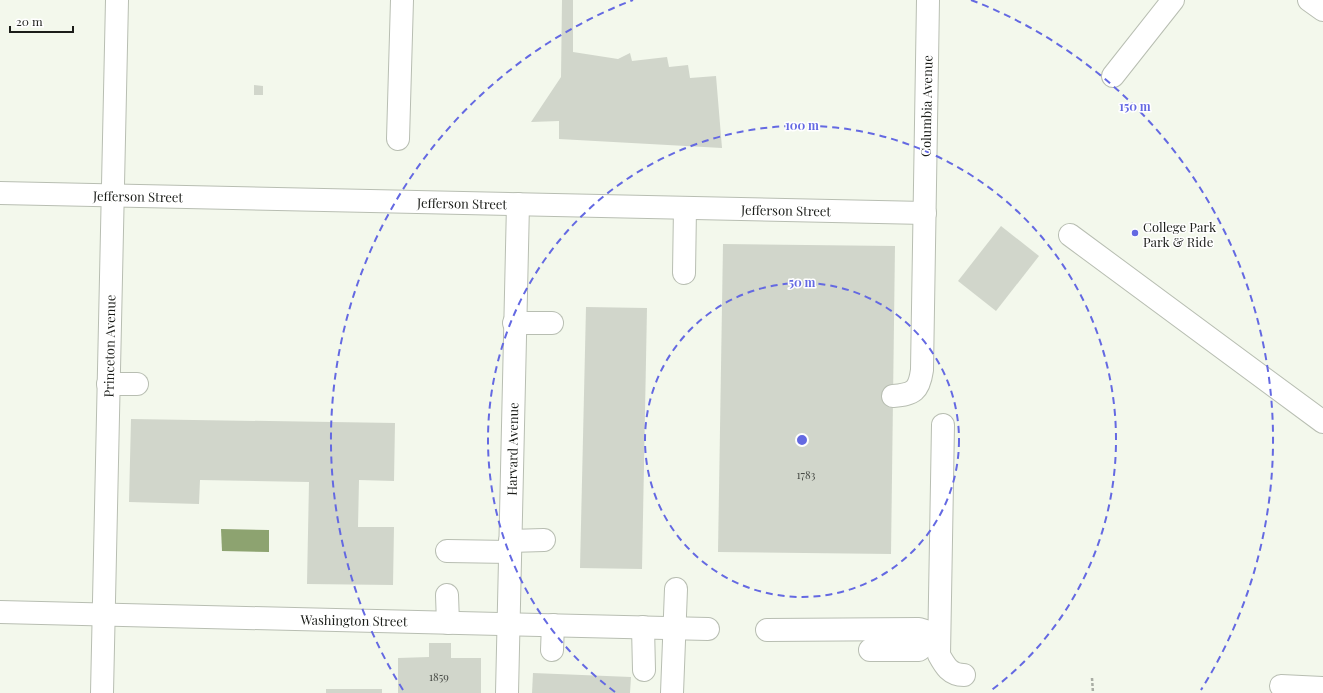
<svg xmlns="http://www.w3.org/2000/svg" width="1323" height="693" font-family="'Playfair Display',serif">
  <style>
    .water { fill: #8da370 }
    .building { fill: #d1d6cb }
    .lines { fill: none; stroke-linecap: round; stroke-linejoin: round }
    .minor-casing { stroke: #b8beb2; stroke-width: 24 }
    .path { stroke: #a9ada4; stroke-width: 2.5; stroke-dasharray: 3 2; stroke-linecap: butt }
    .minor { stroke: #fff; stroke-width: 22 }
    .ring { fill: none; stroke: #6469e2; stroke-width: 2; stroke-dasharray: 7 5 }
    .poi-dot { fill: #6469e2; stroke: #fff; stroke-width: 1.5 }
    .labels { text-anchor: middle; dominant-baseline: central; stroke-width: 3; stroke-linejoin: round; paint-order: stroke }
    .number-label { font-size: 11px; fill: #484b46 }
    .street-label { font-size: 13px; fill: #1b1d19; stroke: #fff }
    .poi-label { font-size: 13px; fill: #1b1d19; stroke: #fff; text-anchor: start }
    .centre { fill: #6469e2; stroke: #fff; stroke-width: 2 }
    .ring-label { font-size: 12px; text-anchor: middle; font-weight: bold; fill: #6469e2; stroke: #fff; stroke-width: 3; stroke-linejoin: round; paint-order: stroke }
  </style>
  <rect width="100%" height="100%" fill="#f3f8ec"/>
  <polygon class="water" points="221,529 269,530 269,552 222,551"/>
  <g class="building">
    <polygon points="562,0 573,0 573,52 618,59 630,53 632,61 667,57 669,67 688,65 690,78 716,76 722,148 559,139 559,121 531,122 561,77"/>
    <polygon points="254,85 263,86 263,95 254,95"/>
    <polygon points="1001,226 1039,256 996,311 958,281"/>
    <polygon points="723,244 895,246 891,554 718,552"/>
    <polygon points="586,307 647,308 642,569 580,568"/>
    <polygon points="131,419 395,423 394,481 359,480 358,527 394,527 393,585 307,584 309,482 200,480 199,504 129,502"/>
    <polygon points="429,643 451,643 451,658 481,658 481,693 398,693 398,658 429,657"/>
    <polygon points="533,673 631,677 630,693 532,693"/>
    <rect x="326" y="689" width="56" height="4"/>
  </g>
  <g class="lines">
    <g class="minor-casing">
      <g id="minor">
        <polyline points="1309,0 1323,10"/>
        <polyline points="1113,76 1173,0"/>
        <polyline points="398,139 402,0"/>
        <polyline points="0,193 925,213"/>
        <polyline points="1070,235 1323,422"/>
        <polyline points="684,273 685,208"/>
        <polyline points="514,323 552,323"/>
        <polyline points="108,384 137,384"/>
        <path d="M 893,396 C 914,394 919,391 922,370 L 928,0"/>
        <path d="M 943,425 L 939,655 C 945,666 950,675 964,675"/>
        <polyline points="510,541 544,540"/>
        <polyline points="447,551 510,552"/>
        <polyline points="447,595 448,623"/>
        <polyline points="0,612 708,629"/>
        <polyline points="643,627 644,670"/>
        <polyline points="767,630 919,629 939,635"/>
        <polyline points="552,650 553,625"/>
        <polyline points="870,650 919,650 939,635"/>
        <polyline points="1281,686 1323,688"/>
        <polyline points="102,693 117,0"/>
        <polyline points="507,693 518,204"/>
        <polyline points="672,693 676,589"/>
      </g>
    </g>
    <polyline class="path" points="1092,678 1093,693"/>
    <use href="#minor" class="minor"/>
  </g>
  <g class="ring">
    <circle cx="802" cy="440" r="157"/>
    <path d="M615 692A314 314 0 1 1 989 692"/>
    <path d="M403 690A471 471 0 0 1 633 0M971 0A471 471 0 0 1 1201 690"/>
  </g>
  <circle class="poi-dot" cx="1135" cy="233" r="4"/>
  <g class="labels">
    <g class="number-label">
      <text x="806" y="474">1783</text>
      <text x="439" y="676">1859</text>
    </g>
    <g class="street-label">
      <text transform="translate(926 106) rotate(-89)">Columbia Avenue</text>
      <text transform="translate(138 196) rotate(1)">Jefferson Street</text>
      <text transform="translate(462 203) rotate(1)">Jefferson Street</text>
      <text transform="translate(786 210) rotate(1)">Jefferson Street</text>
      <text transform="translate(109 346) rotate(-89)">Princeton Avenue</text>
      <text transform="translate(512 449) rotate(-89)">Harvard Avenue</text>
      <text transform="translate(354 620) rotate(1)">Washington Street</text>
    </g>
    <g class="poi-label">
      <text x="1143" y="226">College Park<tspan x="1143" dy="15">Park &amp; Ride</tspan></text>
    </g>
  </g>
  <circle cx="802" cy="440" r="6" class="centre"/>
  <g class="ring-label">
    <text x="1135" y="111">150 m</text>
    <text x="802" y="130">100 m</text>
    <text x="802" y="287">50 m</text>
  </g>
  <path d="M10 26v6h63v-6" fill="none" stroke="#1b1d19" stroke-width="2"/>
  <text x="16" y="26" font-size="12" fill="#1b1d19" stroke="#ffffff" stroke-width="3" paint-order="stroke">20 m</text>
</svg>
